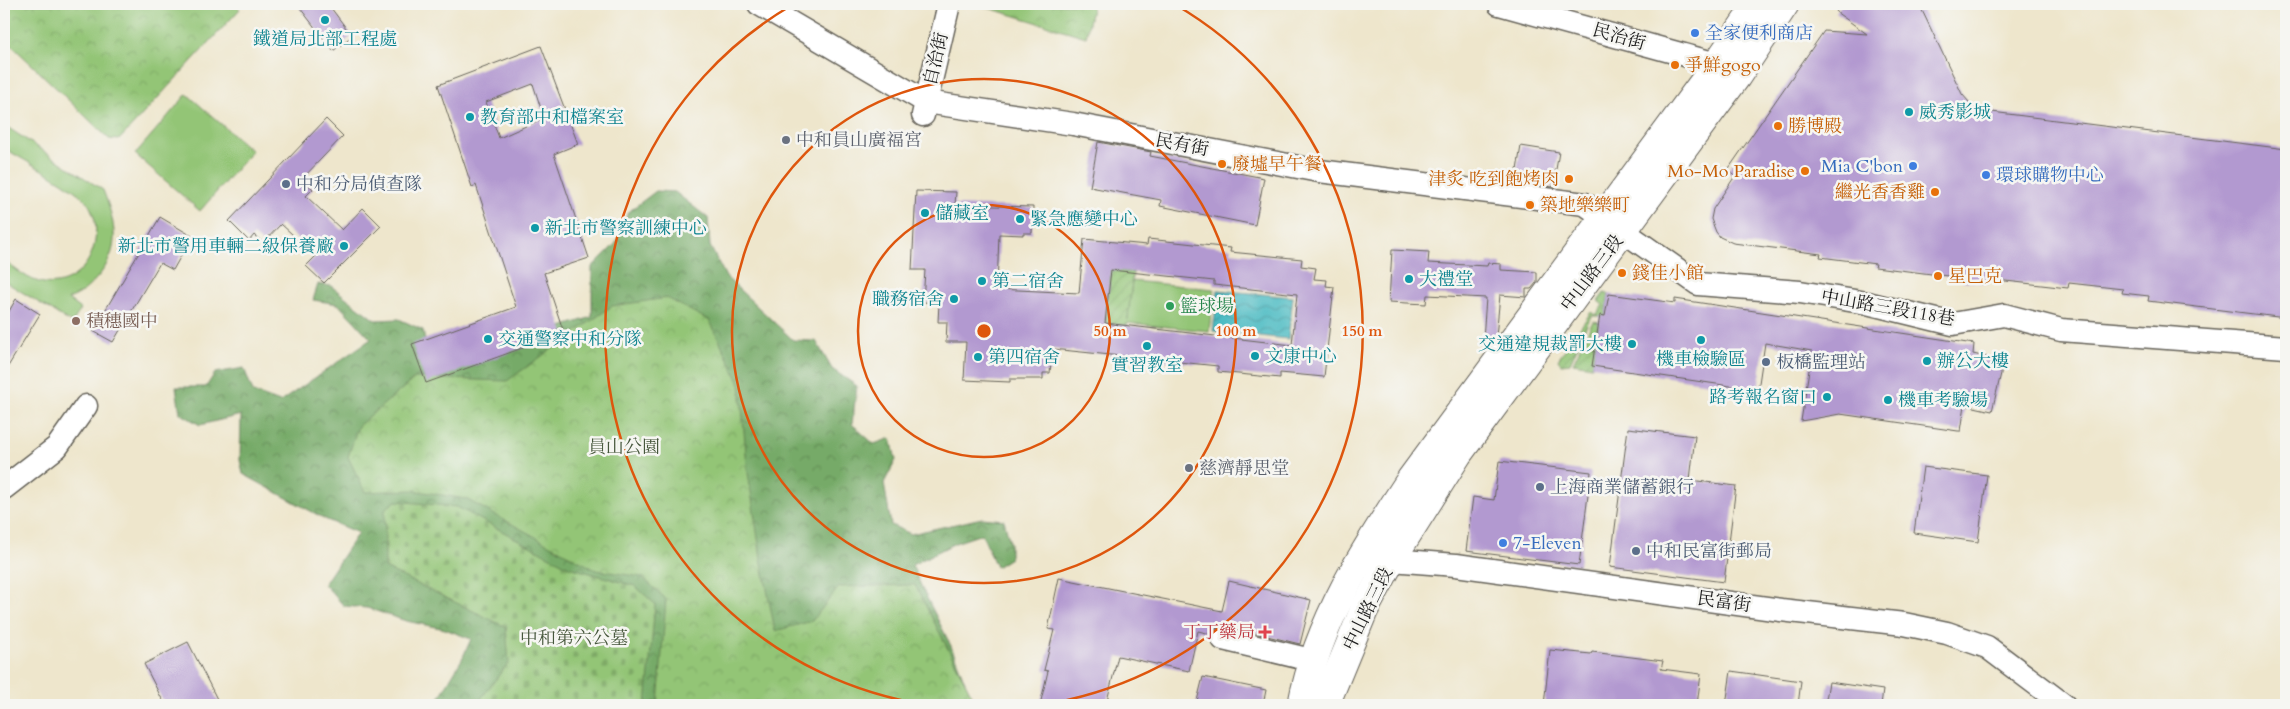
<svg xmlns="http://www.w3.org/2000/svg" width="2290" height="709" font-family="Cardo,'Noto Serif TC',serif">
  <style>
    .grass { fill: #93c576; stroke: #587049 }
    .forest { fill: url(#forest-crowns); stroke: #496342 }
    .cemetery { fill: url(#cemetery-stones); stroke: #587049 }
    .park { fill: url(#park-crowns); stroke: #587049 }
    .garden { fill: url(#garden-furrows); stroke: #587049 }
    .water { fill: url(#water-waves); stroke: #346c70 }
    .building { fill: #b299d0; fill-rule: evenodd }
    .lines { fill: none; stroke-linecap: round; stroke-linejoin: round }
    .minor-casing { stroke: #66635a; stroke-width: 25 }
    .major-casing { stroke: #66635a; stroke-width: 30 }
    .minor { stroke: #fff; stroke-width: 22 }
    .major { stroke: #fff; stroke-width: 28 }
    .ring { fill: none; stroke: #de560d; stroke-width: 2.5 }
    .culture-dot { fill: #0f9aa8; stroke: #f6f6f2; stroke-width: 2 }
    .shop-dot { fill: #3f7fe0; stroke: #f6f6f2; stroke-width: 2 }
    .food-dot { fill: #e8710a; stroke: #f6f6f2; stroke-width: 2 }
    .worship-dot { fill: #6b7280; stroke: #f6f6f2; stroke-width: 2 }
    .service-dot { fill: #5c6f8a; stroke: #f6f6f2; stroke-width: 2 }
    .leisure-dot { fill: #2e9e5b; stroke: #f6f6f2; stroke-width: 2 }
    .education-dot { fill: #8d6e63; stroke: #f6f6f2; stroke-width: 2 }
    .health-dot { fill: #e0444e; stroke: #f6f6f2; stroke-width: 2 }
    .labels { text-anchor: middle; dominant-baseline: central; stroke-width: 5; stroke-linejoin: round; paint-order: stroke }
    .shop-label { font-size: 18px; fill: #366cbe; stroke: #f6f6f2; text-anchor: start }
    .street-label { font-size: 18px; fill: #1c1c1c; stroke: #f6f6f2 }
    .culture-label { font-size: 18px; fill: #0d838f; stroke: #f6f6f2; text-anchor: start }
    .food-label { font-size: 18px; fill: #c56008; stroke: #f6f6f2; text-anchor: start }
    .worship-label { font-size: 18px; fill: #5b616d; stroke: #f6f6f2; text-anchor: start }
    .service-label { font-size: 18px; fill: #4e5e75; stroke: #f6f6f2; text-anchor: start }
    .leisure-label { font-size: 18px; fill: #27864d; stroke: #f6f6f2; text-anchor: start }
    .education-label { font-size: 18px; fill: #785e54; stroke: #f6f6f2; text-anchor: start }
    .park-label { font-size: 18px; fill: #46573c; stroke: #f6f6f2 }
    .health-label { font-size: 18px; fill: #be3a42; stroke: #f6f6f2; text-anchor: end }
    .centre { fill: #de560d; stroke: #f6f6f2; stroke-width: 2.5 }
    .ring-label { font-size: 15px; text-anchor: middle; font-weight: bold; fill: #de560d; stroke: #f6f6f2; stroke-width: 5; stroke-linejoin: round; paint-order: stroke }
  </style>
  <defs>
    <pattern id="forest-crowns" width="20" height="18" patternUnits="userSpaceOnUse" patternTransform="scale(1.25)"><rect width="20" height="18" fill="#76aa67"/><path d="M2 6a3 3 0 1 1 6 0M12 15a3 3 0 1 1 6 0" fill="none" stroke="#608a54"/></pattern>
    <pattern id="cemetery-stones" width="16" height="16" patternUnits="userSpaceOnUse" patternTransform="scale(1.25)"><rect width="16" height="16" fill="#93c576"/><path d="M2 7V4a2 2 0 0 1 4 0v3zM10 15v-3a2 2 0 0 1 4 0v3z" fill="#7ea966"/></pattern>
    <pattern id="park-crowns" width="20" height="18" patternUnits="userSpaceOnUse" patternTransform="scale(1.25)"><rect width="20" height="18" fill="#93c576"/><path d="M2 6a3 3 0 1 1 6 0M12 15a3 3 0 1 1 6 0" fill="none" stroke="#7ea966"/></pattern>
    <pattern id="garden-furrows" width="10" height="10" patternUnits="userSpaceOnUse" patternTransform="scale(1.25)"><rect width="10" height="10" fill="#93c576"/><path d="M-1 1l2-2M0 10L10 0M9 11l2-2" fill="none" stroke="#7ea966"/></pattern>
    <pattern id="water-waves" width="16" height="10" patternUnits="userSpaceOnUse" patternTransform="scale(1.25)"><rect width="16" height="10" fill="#4cbbc3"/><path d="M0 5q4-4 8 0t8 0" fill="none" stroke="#3e979e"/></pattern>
  </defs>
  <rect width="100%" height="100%" fill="#f6f6f2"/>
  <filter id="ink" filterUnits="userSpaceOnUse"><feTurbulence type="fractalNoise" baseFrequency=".02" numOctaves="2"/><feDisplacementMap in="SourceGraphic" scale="10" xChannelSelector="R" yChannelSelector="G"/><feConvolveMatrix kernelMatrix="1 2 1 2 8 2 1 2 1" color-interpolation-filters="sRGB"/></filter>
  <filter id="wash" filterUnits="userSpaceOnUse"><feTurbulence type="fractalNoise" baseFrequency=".0096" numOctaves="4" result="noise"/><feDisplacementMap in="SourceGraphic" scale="20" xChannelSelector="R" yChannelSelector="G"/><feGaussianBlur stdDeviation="1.12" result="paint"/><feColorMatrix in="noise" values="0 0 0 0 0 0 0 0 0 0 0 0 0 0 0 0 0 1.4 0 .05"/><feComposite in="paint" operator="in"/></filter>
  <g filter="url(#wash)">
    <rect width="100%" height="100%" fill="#eee6cc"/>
    <g class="grass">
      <polygon points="187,94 252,151 200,211 135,154"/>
      <path d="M 4,125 L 103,190 C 116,224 122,250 96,279 C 87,289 80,295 68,299 L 81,309 L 72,323 L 4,281 L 4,261 C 16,269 29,281 44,283 C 85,289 108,238 89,205 C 78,187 24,161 4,148 Z"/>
      <polygon points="1132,281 1214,289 1209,331 1127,323"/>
    </g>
    <g class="forest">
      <polygon points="656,191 675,192 708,218 710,246 726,277 793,340 816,341 832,369 857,386 852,424 874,444 891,438 896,460 884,483 891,525 911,534 982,518 1004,520 1010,543 1010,558 996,567 982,534 955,543 912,565 922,588 951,646 974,705 435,705 462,659 471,639 445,629 406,621 367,608 344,606 324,584 358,533 327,520 243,474 240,460 241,415 200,425 180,413 176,387 206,387 215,373 244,368 253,392 280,402 371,339 338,304 313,300 318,284 331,286 375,320 399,319 423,330 430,369 592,317 592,267 616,243 628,212"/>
      <polygon points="376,701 425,705 318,705"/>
    </g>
    <polygon class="cemetery" points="396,501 457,507 569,567 635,586 655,604 646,705 476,705 509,662 506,627 385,568 385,509"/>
    <g class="park">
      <polygon points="4,4 235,4 240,9 119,140 109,139 4,38"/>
      <polygon points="975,4 1093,4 1086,37"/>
      <polygon points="667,298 710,321 740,384 747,466 761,558 775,631 812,621 839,587 915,585 977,705 658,705 666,599 642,577 596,570 466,499 412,490 365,492 348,457 358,426 415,378 507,381 612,306"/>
    </g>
    <g class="garden">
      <polygon points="1111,270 1133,272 1127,326 1105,323"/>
      <polygon points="1604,293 1609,294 1605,316 1591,316 1570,363 1561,364 1558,360 1591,312 1596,315 1603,305 1598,301"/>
      <polygon points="1593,321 1599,322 1592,366 1573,363"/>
    </g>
    <polygon class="water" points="1218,290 1293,297 1288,339 1213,331"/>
    <g id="blocks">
      <g class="building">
        <polygon points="297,4 328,4 352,36 333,51"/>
        <polygon points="1842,4 1919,4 1962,94 1976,110 2286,149 2286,318 2148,301 2149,296 2122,293 2123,289 2069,283 2068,288 1988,279 1988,284 1956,280 1956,277 1875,267 1876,264 1820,257 1821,254 1733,243 1720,237 1716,232 1711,219 1713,209 1735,176 1727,171 1824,31 1867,34 1836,12"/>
        <path d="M 541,46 L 578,144 L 554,154 L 589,258 L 544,273 L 564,333 L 426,383 L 412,344 L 516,307 L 476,185 L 472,187 L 438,85 ZM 533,84 L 544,118 L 499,138 L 486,102 Z"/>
        <polygon points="326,119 343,136 302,179 313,189 306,196 342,230 363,208 381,226 324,283 306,266 316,256 281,224 263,243 254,235 249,241 229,221"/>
        <polygon points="1098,142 1151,152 1150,156 1264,178 1255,225 1160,206 1161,200 1090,187"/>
        <polygon points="1521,146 1559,152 1553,187 1515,182"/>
        <path d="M 916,191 L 956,192 L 955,205 L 1033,207 L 1032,233 L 1023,233 L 1023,235 L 999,234 L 997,289 L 1079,293 L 1084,239 L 1147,245 L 1148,239 L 1231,248 L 1230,252 L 1302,259 L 1301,266 L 1316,268 L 1314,279 L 1327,280 L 1326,286 L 1334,287 L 1324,377 L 1280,373 L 1280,378 L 1218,372 L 1218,366 L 1052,349 L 1050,373 L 1043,373 L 1043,379 L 1010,379 L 1010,382 L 964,380 L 966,342 L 946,342 L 947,322 L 938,322 L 939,303 L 923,302 L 925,270 L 912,270 ZM 1111,270 L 1214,281 L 1214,285 L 1297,294 L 1292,345 L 1105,323 Z"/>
        <polygon points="160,217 192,236 173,270 160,263 113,342 93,331"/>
        <polygon points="1392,250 1429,252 1428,263 1487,266 1488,263 1501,264 1501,270 1537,272 1537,282 1531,289 1526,289 1526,297 1500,295 1496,337 1495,339 1483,339 1486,298 1427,295 1426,304 1389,302"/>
        <polygon points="1609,294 1675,303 1675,299 1974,344 1973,354 2004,361 1992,411 1965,405 1961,431 1958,431 1840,414 1801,421 1812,351 1765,343 1758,390 1592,366 1600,315 1605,316"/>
        <polygon points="16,299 40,314 4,373 4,320"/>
        <polygon points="1628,428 1695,436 1690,480 1736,486 1724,582 1610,567"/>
        <polygon points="1499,461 1591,472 1579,565 1466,551 1473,497 1494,500"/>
        <polygon points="1923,467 1987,475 1978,542 1914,533"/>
        <polygon points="1059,578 1222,611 1229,581 1311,600 1300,644 1226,626 1219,627 1211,634 1198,631 1189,671 1118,656 1106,705 1040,705 1048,671 1044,670 1054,630 1048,629"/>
        <polygon points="188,642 220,705 165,705 144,664"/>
        <polygon points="1550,650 1591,654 1592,652 1663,661 1661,669 1701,674 1697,705 1544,705"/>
        <polygon points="1731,671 1801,681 1798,705 1726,705"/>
        <polygon points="1203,677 1266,690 1263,705 1196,705"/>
        <polygon points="1829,682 1883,690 1881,705 1825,705"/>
      </g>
    </g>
  </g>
  <g filter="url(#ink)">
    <use href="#blocks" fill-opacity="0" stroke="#66635a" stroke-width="1"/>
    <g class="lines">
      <g class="minor-casing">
        <g id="minor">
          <polyline points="759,4 926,102 1073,124 1319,171 1585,204 1698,284 1800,292 1867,303 1953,324 2004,315 2061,330 2286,347"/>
          <polyline points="1499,4 1717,64 1730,72"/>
          <polyline points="923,115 949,4"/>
          <polyline points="4,488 57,447 86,406"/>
          <polyline points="1378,553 1391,560 1456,565 1781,610 1904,624 1947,633 1987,647 2064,705"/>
          <polyline points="1223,639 1315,661"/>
        </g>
      </g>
      <g class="major-casing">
        <g id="major">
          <path d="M 1302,705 C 1318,621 1365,549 1411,479 L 1717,64 L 1758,4"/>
          <polyline points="1325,705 1364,610 1391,560 1458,454 1737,76 1785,4"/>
        </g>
      </g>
      <use href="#minor" class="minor"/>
      <use href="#major" class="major"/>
    </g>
  </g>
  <g class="ring">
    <circle cx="984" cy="331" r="126"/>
    <circle cx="984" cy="331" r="252"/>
    <path d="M928 705A378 378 0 0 1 792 5M1176 5A378 378 0 0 1 1040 705"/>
  </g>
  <g class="culture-dot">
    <circle cx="325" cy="20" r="5"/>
    <circle cx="1909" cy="112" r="5"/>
    <circle cx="470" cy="117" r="5"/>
    <circle cx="925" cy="213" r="5"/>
    <circle cx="1020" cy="219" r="5"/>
    <circle cx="535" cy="228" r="5"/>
    <circle cx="344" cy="246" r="5"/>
    <circle cx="1409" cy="279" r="5"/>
    <circle cx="982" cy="281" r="5"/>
    <circle cx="954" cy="299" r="5"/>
    <circle cx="488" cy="339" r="5"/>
    <circle cx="1701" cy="340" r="5"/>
    <circle cx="1632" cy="344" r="5"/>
    <circle cx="1147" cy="346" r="5"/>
    <circle cx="1255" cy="356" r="5"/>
    <circle cx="978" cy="357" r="5"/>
    <circle cx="1927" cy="361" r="5"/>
    <circle cx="1827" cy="397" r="5"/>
    <circle cx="1888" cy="400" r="5"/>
  </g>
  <g class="shop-dot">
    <circle cx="1695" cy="33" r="5"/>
    <circle cx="1913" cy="166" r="5"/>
    <circle cx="1986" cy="175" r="5"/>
    <circle cx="1503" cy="543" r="5"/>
  </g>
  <g class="food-dot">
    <circle cx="1675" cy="65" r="5"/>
    <circle cx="1778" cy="126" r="5"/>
    <circle cx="1222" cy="164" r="5"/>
    <circle cx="1805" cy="171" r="5"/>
    <circle cx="1569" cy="179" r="5"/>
    <circle cx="1935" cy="192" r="5"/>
    <circle cx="1530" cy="205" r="5"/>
    <circle cx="1622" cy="273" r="5"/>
    <circle cx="1938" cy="276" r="5"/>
  </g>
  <g class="worship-dot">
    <circle cx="786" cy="140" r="5"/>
    <circle cx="1189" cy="468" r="5"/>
  </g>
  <g class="service-dot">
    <circle cx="286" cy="184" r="5"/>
    <circle cx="1766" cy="362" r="5"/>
    <circle cx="1540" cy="487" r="5"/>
    <circle cx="1636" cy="551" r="5"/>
  </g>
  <circle class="leisure-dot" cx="1170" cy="306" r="5"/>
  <circle class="education-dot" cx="76" cy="321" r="5"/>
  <path class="health-dot" d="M1262.5 624.5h5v5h5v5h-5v5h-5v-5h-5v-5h5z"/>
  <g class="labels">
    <g class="shop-label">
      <text x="1705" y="33">全家便利商店</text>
      <text x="1903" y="166" text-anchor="end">Mia C'bon</text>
      <text x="1996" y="175">環球購物中心</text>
      <text x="1513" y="543">7-Eleven</text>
    </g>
    <g class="street-label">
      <text transform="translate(1619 37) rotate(16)">民治街</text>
      <text transform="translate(936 59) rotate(-77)">自治街</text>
      <text transform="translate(1182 145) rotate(11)">民有街</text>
      <text transform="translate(1592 273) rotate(-53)">中山路三段</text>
      <text transform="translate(1888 308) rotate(10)">中山路三段118巷</text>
      <text transform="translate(1724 602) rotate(8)">民富街</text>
      <text transform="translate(1368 609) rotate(-64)">中山路三段</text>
    </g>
    <g class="culture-label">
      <text x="325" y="39" text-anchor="middle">鐵道局北部工程處</text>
      <text x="1919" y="112">威秀影城</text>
      <text x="480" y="117">教育部中和檔案室</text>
      <text x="935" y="213">儲藏室</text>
      <text x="1030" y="219">緊急應變中心</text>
      <text x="545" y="228">新北市警察訓練中心</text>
      <text x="334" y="246" text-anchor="end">新北市警用車輛二級保養廠</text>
      <text x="1419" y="279">大禮堂</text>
      <text x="992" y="281">第二宿舍</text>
      <text x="944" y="299" text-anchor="end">職務宿舍</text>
      <text x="498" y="339">交通警察中和分隊</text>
      <text x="1622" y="344" text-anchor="end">交通違規裁罰大樓</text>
      <text x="1265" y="356">文康中心</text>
      <text x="988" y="357">第四宿舍</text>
      <text x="1701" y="359" text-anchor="middle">機車檢驗區</text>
      <text x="1937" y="361">辦公大樓</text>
      <text x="1147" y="365" text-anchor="middle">實習教室</text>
      <text x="1817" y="397" text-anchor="end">路考報名窗口</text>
      <text x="1898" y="400">機車考驗場</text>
    </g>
    <g class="food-label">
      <text x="1685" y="65">爭鮮gogo</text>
      <text x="1788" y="126">勝博殿</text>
      <text x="1232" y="164">廢墟早午餐</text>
      <text x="1795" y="171" text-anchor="end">Mo-Mo Paradise</text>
      <text x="1559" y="179" text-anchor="end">津炙 吃到飽烤肉</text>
      <text x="1925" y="192" text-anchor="end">繼光香香雞</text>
      <text x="1540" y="205">築地樂樂町</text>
      <text x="1632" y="273">錢佳小館</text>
      <text x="1948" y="276">星巴克</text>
    </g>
    <g class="worship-label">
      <text x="796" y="140">中和員山廣福宮</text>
      <text x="1199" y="468">慈濟靜思堂</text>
    </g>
    <g class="service-label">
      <text x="296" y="184">中和分局偵查隊</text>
      <text x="1776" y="362">板橋監理站</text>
      <text x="1550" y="487">上海商業儲蓄銀行</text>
      <text x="1646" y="551">中和民富街郵局</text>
    </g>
    <g class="leisure-label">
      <text x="1180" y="306">籃球場</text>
    </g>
    <g class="education-label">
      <text x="86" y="321">積穗國中</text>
    </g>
    <g class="park-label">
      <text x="624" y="447">員山公園</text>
      <text x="574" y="638">中和第六公墓</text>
    </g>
    <g class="health-label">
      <text x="1255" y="632">丁丁藥局</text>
    </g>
  </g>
  <circle cx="984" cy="331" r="8" class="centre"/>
  <g class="ring-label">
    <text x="1110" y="336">50 m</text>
    <text x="1236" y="336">100 m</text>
    <text x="1362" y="336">150 m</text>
  </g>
  <rect width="2290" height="709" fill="none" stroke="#f6f6f2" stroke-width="20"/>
</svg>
